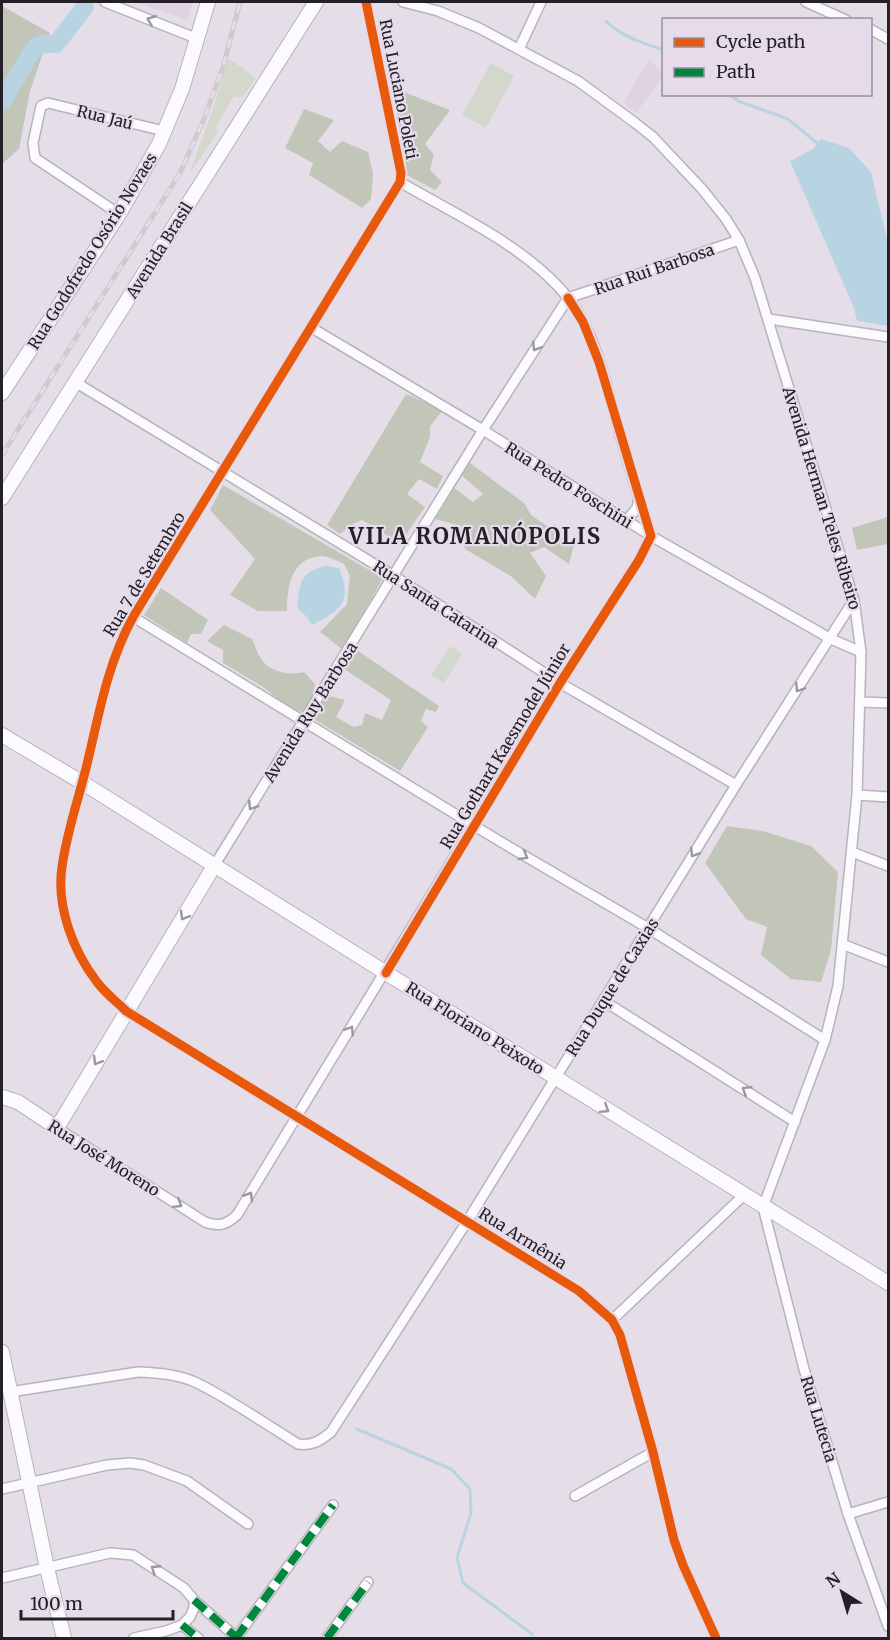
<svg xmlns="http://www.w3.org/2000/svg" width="890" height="1640" font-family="Merriweather,serif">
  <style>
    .built { fill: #ded2e3 }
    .green { fill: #d3d7cc }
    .forest { fill: #c1c6b9 }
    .water { fill: #b8d4e2 }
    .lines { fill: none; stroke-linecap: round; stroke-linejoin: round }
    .stream { stroke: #b8d4e2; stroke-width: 3 }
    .river { stroke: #b8d4e2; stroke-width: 18 }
    .street-casing { stroke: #b8b3ba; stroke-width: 12 }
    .secondary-casing { stroke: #b8b3ba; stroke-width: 16 }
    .street { stroke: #fbfafc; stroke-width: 9 }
    .secondary { stroke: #fbfafc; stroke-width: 14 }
    .rail-casing { stroke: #cdcbce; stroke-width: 5 }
    .rail { stroke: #e6dbeb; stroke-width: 3; stroke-dasharray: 9; stroke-linecap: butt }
    .quiet { stroke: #00873e; stroke-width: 8; stroke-dasharray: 15 8; stroke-linecap: butt }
    .cycleway-casing { stroke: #e6dbeb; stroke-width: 13 }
    .cycleway { stroke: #e8590c; stroke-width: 9 }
    .oneway { stroke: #9a989c }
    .labels { text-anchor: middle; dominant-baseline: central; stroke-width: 4.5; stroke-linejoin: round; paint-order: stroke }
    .street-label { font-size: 16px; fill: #242026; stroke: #e6dbeb }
    .district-label { font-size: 22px; font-weight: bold; letter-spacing: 1.5px; fill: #242026; stroke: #e6dbeb }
  </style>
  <rect width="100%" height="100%" fill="#e5dee8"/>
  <g class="built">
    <polygon points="135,2 193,2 188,20"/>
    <polygon points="649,61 663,72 663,76 636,113 623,102"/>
  </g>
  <g class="green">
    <polygon points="228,58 256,78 242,98 234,96 217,125 217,134 190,172 213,109"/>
    <polygon points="491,63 514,76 486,128 462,115"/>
    <polygon points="450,646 462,654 444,683 431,675"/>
  </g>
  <g class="forest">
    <polygon points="2,6 50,33 30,91 19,149 2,164"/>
    <polygon points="393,88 450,110 425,144 434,155 430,170 442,182 435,190 407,175"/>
    <polygon points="304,109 334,120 318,141 330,152 342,141 368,152 373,174 371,199 362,208 309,175 313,163 285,148"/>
    <polygon points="406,394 443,410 430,426 430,437 420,462 443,476 437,489 419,479 407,494 425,507 400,543 362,520 351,525 340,534 327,525"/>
    <polygon points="470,463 524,503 531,515 574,545 569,564 544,547 530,553 546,576 535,599 512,577 465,549 461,526 435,519 454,488 473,502 483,494 461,475"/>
    <path d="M 223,485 L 383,578 L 343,650 L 320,632 L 347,604 L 350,576 L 344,564 C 338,561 328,556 321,556 C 291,558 287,587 287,611 L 258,611 L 230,595 L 255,559 L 210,510 Z"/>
    <polygon points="888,517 888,544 857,550 852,528"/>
    <polygon points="161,588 208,620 201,634 191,634 187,643 144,615"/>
    <path d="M 224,625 L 252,639 C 255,645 257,652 260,657 C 268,672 289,676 304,672 L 315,684 L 312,700 L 301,712 L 287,706 L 263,687 L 223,663 L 223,650 L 207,641 Z"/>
    <polygon points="358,651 439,706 436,712 426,709 421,721 428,727 400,771 314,719 325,695 345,700 336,717 354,727 362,725 365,713 382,720 391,700 344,669"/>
    <polygon points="727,826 763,831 811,846 838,872 831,950 821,982 791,979 761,955 767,927 746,919 705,863"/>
  </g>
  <g class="water">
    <polygon points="821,139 849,148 871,172 888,243 888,326 857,321 854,308 790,161 813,149"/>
    <path d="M 326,566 L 339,568 C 353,602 341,610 312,625 L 306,616 L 297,608 C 300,584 299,572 326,566 Z"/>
  </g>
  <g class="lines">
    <g class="stream">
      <path d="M 606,21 C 620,36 645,44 664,50"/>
      <polyline points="729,94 738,101 788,119 818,144"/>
      <polyline points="357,1429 451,1469 470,1489 471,1513 457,1558 463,1583 532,1634"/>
    </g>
    <path class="river" d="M 2,101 C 8,93 33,48 36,47 C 42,43 49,44 56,44 L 85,7"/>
    <g class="street-casing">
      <g id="street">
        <polyline points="105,2 198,39"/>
        <path d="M 366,2 L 401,173 L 400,182 L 133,617 C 108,663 100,709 88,760 C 80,795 67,830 62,867 C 56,906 73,951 97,982 C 105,993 117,1002 126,1011 L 579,1291 L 612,1320 L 620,1335 L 653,1452 L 674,1540 L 683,1565 L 716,1638"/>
        <polyline points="403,2 438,11 479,28 578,81 634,122 653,137 702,189 726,219 739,240 755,278 854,600 861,652 857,795 838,986 825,1040 763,1207 804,1369 848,1514 888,1626"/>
        <polyline points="806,2 846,20"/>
        <polyline points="870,29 888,39"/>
        <polyline points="519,49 541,2"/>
        <path d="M 400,182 C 456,215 528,247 569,299 C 597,335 608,392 620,435 C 630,469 640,502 651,536"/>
        <polyline points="119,214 35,158 33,143 41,106 48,103 164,131"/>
        <polyline points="568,298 739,240"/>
        <polyline points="769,319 888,337"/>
        <polyline points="312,328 483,430 651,536 831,639 861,652"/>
        <polyline points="75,382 394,576 560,683 736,785"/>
        <polyline points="626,521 637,508 639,498"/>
        <polyline points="133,617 501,842 648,928 825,1040"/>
        <polyline points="860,702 888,703"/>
        <polyline points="857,795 888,797"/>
        <polyline points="852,852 888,866"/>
        <polyline points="214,866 483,430 568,298"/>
        <polyline points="842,944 888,962"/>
        <polyline points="604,1001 795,1122"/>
        <path d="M 57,1128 L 205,1222 C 219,1227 226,1225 237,1215 L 560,683 L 639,560 L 651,536"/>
        <polyline points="612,1320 744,1195"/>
        <path d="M 10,1392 L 138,1372 C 157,1373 179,1374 197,1383 C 232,1400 265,1424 298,1444 C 312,1446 320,1441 331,1432 L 468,1220 L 736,785 L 854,600"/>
        <polyline points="2,1489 107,1465 130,1463 144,1465 187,1481 248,1524"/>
        <polyline points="575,1496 653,1452"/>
        <polyline points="848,1514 888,1502"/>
        <polyline points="2,1578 110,1553 133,1555 184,1588 194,1600 194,1608 190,1617 182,1625 166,1631 134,1638"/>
        <polyline points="194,1600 237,1638"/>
        <polyline points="182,1625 198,1638"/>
        <polyline points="236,1638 333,1505"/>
        <polyline points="327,1638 368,1582"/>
      </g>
    </g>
    <g class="secondary-casing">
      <g id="secondary">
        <polyline points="2,393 119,214 159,144 182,89 208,2"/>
        <polyline points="2,498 316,2"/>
        <polyline points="2,735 83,783 386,973 888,1283"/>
        <polyline points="2,1097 18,1102 57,1128 214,866"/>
        <polyline points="2,1352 47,1568 64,1638"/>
      </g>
    </g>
    <use href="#street" class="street"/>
    <use href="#secondary" class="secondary"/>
    <g class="rail-casing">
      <polyline id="rail" points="2,455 180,173 204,119 223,67 240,2"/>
    </g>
    <use href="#rail" class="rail"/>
    <g class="quiet">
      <polyline points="194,1600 237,1638"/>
      <polyline points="182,1625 198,1638"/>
      <polyline points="236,1638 333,1505"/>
      <polyline points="327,1638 368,1582"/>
    </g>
    <g class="cycleway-casing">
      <g id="cycleway">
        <path d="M 366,2 L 401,173 L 400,182 L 133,617 C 108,663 100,709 88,760 C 80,795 67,830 62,867 C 56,906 73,951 97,982 C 105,993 117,1002 126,1011 L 579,1291 L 612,1320 L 620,1335 L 653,1452 L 674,1540 L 683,1565 L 716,1638"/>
        <polyline points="386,973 560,683 639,560 651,536 599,362 583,322 568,298"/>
      </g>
    </g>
    <use href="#cycleway" class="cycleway"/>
  </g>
  <defs><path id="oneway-chevron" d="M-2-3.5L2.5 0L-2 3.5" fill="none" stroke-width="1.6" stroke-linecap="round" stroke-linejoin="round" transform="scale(1.5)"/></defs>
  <g class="oneway">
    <use href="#oneway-chevron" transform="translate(151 20) rotate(-158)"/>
    <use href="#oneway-chevron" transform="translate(536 347) rotate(122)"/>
    <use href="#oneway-chevron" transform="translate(799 688) rotate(123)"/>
    <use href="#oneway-chevron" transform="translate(252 806) rotate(122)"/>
    <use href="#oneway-chevron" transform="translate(694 853) rotate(122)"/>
    <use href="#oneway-chevron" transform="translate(524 856) rotate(30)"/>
    <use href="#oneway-chevron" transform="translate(184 916) rotate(121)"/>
    <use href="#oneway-chevron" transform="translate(350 1030) rotate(-58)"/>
    <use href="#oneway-chevron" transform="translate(97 1061) rotate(121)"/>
    <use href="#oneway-chevron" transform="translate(746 1090) rotate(-148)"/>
    <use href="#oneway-chevron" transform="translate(605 1109) rotate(32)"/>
    <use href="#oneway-chevron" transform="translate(249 1196) rotate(-59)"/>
    <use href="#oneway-chevron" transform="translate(178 1204) rotate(32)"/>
    <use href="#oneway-chevron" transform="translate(155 1569) rotate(-147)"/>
  </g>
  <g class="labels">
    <g class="street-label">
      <text transform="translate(399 89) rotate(79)">Rua Luciano Poleti</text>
      <text transform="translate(105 117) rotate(14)">Rua Jaú</text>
      <text transform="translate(159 250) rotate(-58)">Avenida Brasil</text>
      <text transform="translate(92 251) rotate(-58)">Rua Godofredo Osório Novaes</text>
      <text transform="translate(654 269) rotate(-19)">Rua Rui Barbosa</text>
      <text transform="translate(569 485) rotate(32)">Rua Pedro Foschini</text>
      <text transform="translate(822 498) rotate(73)">Avenida Herman Teles Ribeiro</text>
      <text transform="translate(144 574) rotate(-59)">Rua 7 de Setembro</text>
      <text transform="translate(436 604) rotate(33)">Rua Santa Catarina</text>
      <text transform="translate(310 712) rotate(-58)">Avenida Ruy Barbosa</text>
      <text transform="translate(505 746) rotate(-59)">Rua Gothard Kaesmodel Júnior</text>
      <text transform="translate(612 987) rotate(-58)">Rua Duque de Caxias</text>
      <text transform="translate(475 1028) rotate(32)">Rua Floriano Peixoto</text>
      <text transform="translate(104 1158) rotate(32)">Rua José Moreno</text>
      <text transform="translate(523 1238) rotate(32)">Rua Armênia</text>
      <text transform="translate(819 1419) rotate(73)">Rua Lutecia</text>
    </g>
    <g class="district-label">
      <text x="475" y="536">VILA ROMANÓPOLIS</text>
    </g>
  </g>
  <rect width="890" height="1640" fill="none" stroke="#242026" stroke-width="6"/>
  <rect x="662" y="18" width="210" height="78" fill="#e6dbeb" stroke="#98909c" stroke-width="1.5"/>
  <rect x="674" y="38" width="30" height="9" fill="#e8590c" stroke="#98909c" stroke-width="1.5"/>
  <text x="716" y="48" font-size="18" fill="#242026">Cycle path</text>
  <rect x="674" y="68" width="30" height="9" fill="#00873e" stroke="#98909c" stroke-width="1.5"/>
  <text x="716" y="78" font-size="18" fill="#242026">Path</text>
  <g transform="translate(842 1592) rotate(323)" stroke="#e6dbeb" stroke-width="4.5" paint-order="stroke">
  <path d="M0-4.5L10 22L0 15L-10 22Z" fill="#242026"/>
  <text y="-9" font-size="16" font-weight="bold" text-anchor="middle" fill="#242026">N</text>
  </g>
  <path d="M21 1610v9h152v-9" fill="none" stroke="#242026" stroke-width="3"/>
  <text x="30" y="1610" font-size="18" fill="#242026" stroke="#e6dbeb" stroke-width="4.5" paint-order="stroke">100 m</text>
</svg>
